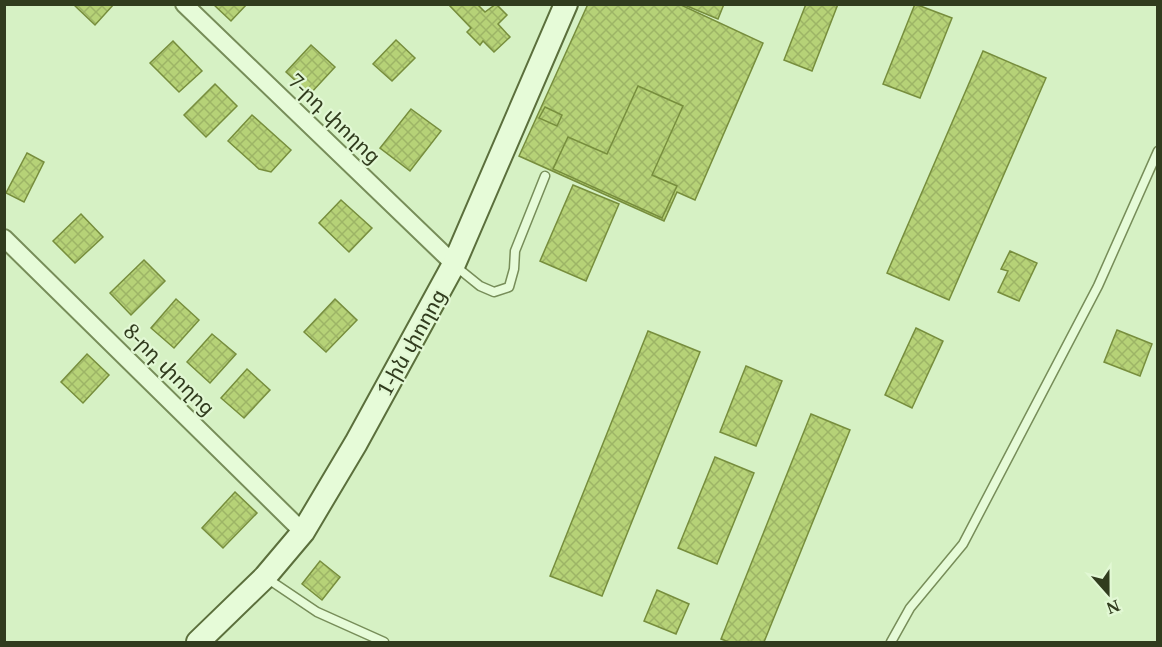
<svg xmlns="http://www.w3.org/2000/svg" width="1162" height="647" font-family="'Noto Serif','Noto Sans Armenian',serif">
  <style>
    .building { fill: url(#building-cross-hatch); stroke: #778e3d; stroke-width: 1.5 }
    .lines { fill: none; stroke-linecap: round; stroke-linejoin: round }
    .service-casing { stroke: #778d59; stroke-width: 11 }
    .minor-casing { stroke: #778d59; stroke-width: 20 }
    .secondary-casing { stroke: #5b6f3c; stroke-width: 26 }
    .service { stroke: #e6fbd8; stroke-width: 8 }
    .minor { stroke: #e6fbd8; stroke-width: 16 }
    .secondary { stroke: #e6fbd8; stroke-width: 22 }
    .labels { text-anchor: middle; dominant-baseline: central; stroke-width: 4.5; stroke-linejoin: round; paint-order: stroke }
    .street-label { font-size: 21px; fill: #313c1e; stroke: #e2f8d4 }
  </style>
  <defs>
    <pattern id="building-cross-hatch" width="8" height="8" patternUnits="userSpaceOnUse" patternTransform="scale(1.5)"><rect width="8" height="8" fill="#b6d277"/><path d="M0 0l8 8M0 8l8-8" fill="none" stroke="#9db566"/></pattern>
  </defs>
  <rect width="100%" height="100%" fill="#d6f1c4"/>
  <g class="building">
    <polygon points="73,4 114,4 95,25"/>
    <polygon points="213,4 247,4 231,21"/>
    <polygon points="448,4 477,4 485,12 496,4 507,15 498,24 510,37 494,52 483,41 480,45 467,32 471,28"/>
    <polygon points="588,4 679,4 763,43 695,200 677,192 664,221 519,156"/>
    <polygon points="682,4 724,4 718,19"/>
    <polygon points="806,4 838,4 812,71 784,60"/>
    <polygon points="915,4 952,18 920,98 883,84"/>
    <polygon points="396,40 415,58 392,81 373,64"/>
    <polygon points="173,41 202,71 179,92 150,63"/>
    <polygon points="311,45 335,67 310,94 286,72"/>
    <polygon points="983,51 1046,78 949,300 887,273"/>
    <polygon points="215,84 237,106 206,137 184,115"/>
    <polygon points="638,86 683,106 652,175 677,186 662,218 553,169 568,137 607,154"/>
    <polygon points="545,107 562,115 557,126 539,118"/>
    <polygon points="411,109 441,131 410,171 380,148"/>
    <polygon points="252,115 291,150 271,172 259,169 228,141"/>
    <polygon points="27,153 44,162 24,202 6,193"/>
    <polygon points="573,185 619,204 586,281 540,261"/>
    <polygon points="341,200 372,228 349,252 319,223"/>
    <polygon points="81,214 103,237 75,263 53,241"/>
    <polygon points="1010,251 1037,263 1019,301 998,292 1008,271 1001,269"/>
    <polygon points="144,260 165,281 131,315 110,293"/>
    <polygon points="176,299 199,320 174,348 151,328"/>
    <polygon points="335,299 357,320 326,352 304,332"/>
    <polygon points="916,328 943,341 912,408 885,395"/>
    <polygon points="1117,330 1152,344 1140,376 1104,362"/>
    <polygon points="648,331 700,352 602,596 550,576"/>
    <polygon points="212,334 236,354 210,383 187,362"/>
    <polygon points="87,354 109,375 83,403 61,382"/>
    <polygon points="746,366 782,381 756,446 720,432"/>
    <polygon points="247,369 270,390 244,418 221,398"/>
    <polygon points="811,414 850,430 764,642 729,642 721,639"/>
    <polygon points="715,457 754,473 717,564 678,548"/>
    <polygon points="235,492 257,513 223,548 202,528"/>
    <polygon points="320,561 340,577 322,600 302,584"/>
    <polygon points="657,590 689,604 676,634 644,621"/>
  </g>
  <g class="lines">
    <g class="service-casing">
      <g id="service">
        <polyline points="454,265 480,286 494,292 509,287 514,269 515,251 545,176"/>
        <polyline points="265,577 317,612 384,642"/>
        <polyline points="891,642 910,608 963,544 1098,286 1158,151"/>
      </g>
    </g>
    <g class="minor-casing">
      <g id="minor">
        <polyline points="184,4 454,264"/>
        <polyline points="4,238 303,532"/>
      </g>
    </g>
    <g class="secondary-casing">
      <polyline id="secondary" points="198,642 265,577 303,532 356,443 454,264 566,4"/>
    </g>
    <use href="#service" class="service"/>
    <use href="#minor" class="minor"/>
    <use href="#secondary" class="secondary"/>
  </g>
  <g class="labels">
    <g class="street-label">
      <text transform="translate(335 118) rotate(44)">7-րդ փողոց</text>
      <text transform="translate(411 342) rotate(-61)">1-ին փողոց</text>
      <text transform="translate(170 369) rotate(45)">8-րդ փողոց</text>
    </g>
  </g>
  <rect width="1162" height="647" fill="none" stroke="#313c1e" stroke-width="12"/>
  <g transform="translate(1108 593) rotate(159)" stroke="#e2f8d4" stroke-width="4.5" paint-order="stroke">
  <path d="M0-4.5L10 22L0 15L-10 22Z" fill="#313c1e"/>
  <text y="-9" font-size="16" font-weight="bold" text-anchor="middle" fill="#313c1e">N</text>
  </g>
</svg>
